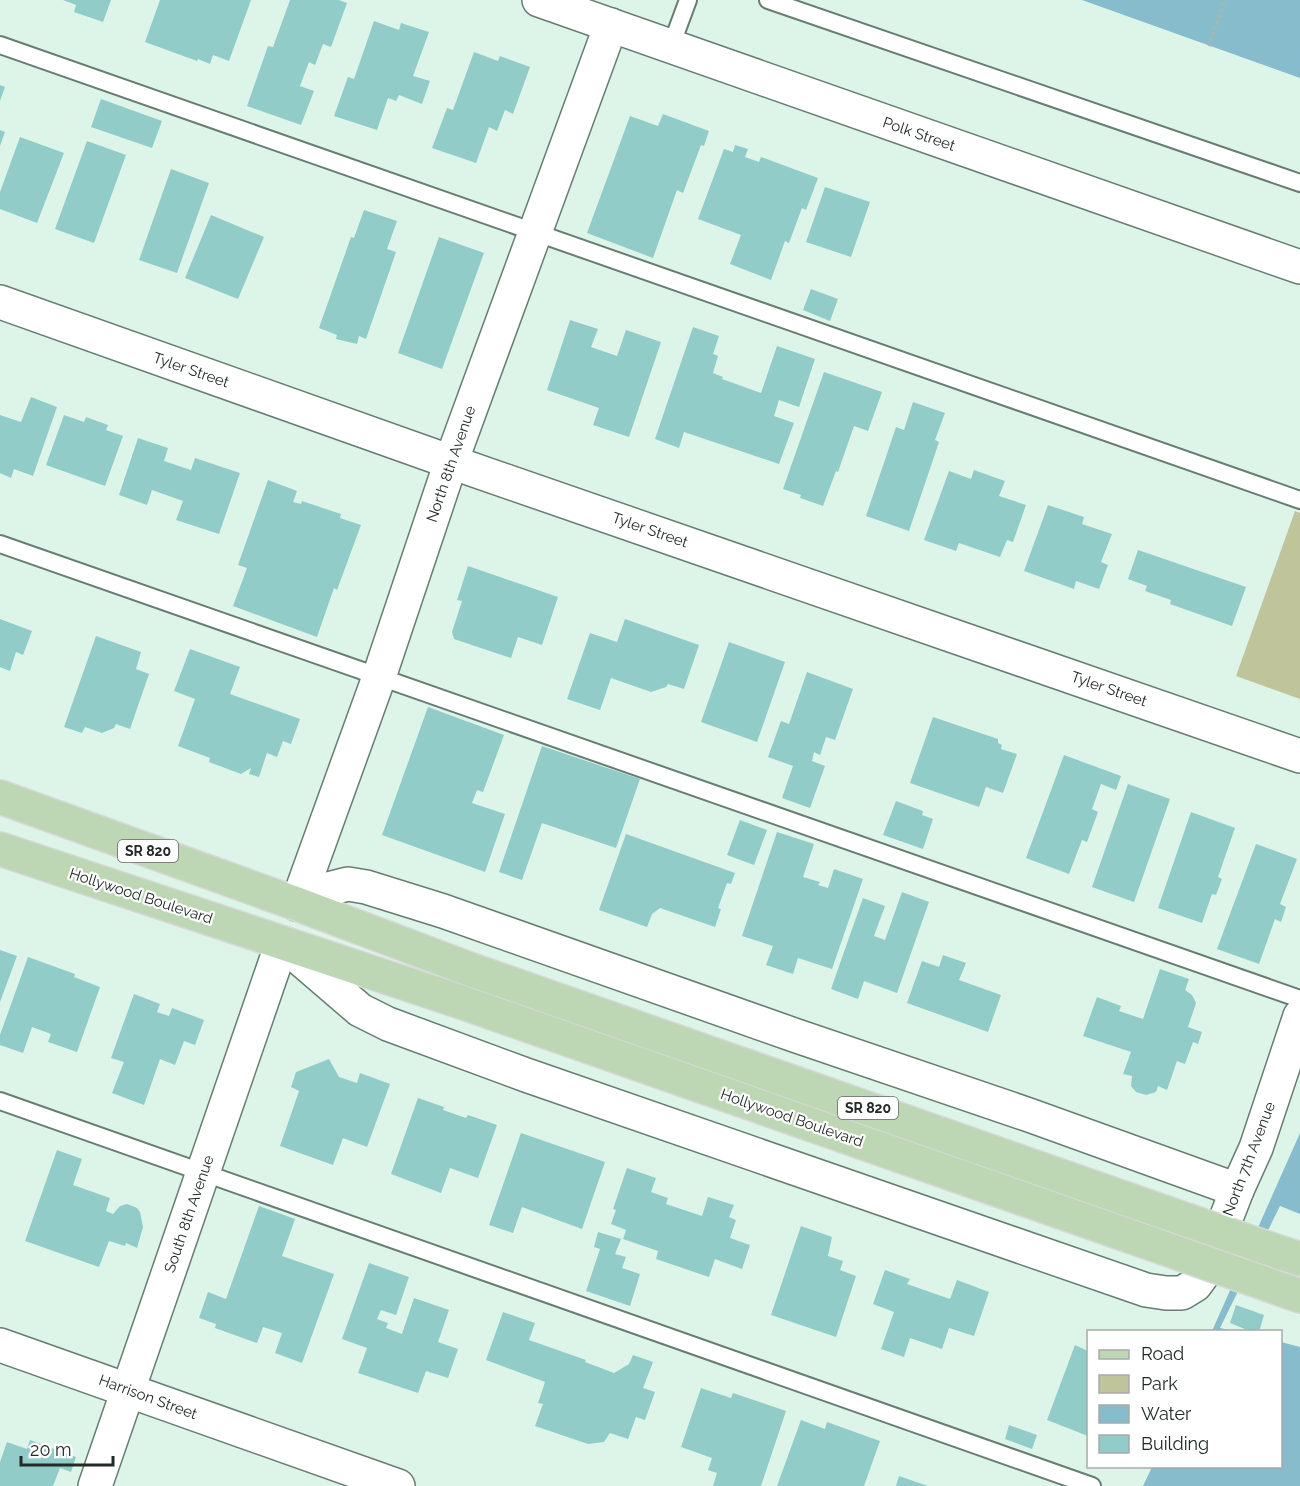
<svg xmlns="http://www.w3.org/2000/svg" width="1300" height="1486" font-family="Raleway,sans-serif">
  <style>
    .green { fill: #c0c49b }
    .water { fill: #86bccc }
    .pier { fill: #ddf5e9 }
    .building { fill: #91ccc9 }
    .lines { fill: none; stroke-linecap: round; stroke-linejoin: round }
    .service-casing { stroke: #677d72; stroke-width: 20 }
    .minor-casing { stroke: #677d72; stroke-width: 36 }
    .primary-casing { stroke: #d7d9d8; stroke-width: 36 }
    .path { stroke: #a5b8ae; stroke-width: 4; stroke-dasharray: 3 3; stroke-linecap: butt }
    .service { stroke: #fff; stroke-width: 16 }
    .minor { stroke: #fff; stroke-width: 33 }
    .primary { stroke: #bdd7b5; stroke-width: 33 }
    .primary-bridge-casing { stroke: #d7d9d8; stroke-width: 36; stroke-linecap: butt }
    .primary-bridge { stroke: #bdd7b5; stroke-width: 33 }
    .labels { text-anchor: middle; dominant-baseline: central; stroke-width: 4.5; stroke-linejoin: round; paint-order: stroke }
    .shield { fill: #fff; stroke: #646a67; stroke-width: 1.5 }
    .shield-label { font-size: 14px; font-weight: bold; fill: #212a26 }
    .street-label { font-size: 15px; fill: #212a26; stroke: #fff }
  </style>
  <rect width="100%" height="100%" fill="#ddf5e9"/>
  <polygon class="green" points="1295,511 1300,513 1300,699 1236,676"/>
  <g class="water">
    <polygon points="1082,0 1300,0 1300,78"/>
    <polygon points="1300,1133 1300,1486 1143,1486 1152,1467 1280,1466 1280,1332 1212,1331"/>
  </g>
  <polygon class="pier" points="1280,1206 1300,1214 1300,1347 1281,1342 1280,1332 1233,1331 1220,1328"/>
  <g class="building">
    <polygon points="63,0 111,0 103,22 74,12 76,5"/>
    <polygon points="160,0 251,0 229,61 213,55 210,64 198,59 197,61 145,42"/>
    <polygon points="290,0 339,0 347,3 331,47 323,44 315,65 309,62 300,86 314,91 301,125 247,106 268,46 273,47"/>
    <polygon points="374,21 399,30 401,23 429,32 413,76 430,81 422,104 399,95 396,101 388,98 377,130 334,116 348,77 354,79"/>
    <polygon points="474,52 498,61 500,56 530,67 513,114 505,110 497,131 489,127 476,163 432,148 447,108 453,110"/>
    <polygon points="0,85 5,87 0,101"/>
    <polygon points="101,99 162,121 152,148 91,127"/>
    <polygon points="663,114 709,131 704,146 701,145 683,193 677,190 653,258 587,233 630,116 658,126"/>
    <polygon points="0,130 5,132 0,146"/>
    <polygon points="20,137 64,153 37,223 0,209 0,192"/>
    <polygon points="87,141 126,155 94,243 55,229"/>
    <polygon points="735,145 748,149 745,157 759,162 761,157 818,178 806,210 802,208 789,243 785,241 771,280 730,264 741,235 698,219 724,149 733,152"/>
    <polygon points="171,169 209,183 177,273 139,260"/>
    <polygon points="825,187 870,202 851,257 806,242"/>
    <polygon points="364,210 397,221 387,249 396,252 366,339 359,336 357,344 336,339 337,335 319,328 351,237 354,238"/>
    <polygon points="211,215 264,237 238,299 185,278"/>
    <polygon points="439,237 484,253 442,369 398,353"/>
    <polygon points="811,289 838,299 830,321 803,310"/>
    <polygon points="570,320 598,329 591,347 617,356 626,330 661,342 629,437 593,425 599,408 547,390"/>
    <polygon points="693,327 719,336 713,354 718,356 713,373 723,377 722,379 761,393 777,346 815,359 799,407 779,400 774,416 794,423 779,464 684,432 679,448 655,439"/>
    <polygon points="824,372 882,392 868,431 854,426 838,472 836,471 823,506 800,498 801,495 783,489"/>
    <polygon points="31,397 57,407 33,476 14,469 11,478 0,473 0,415 21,422"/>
    <polygon points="913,402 945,413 935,440 939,442 909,531 866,516 896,427 904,430"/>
    <polygon points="64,415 84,422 86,417 108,425 106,430 123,436 105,486 46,465"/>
    <polygon points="138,438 168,448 164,461 191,470 195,458 240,473 219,534 176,520 183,501 152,490 147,505 119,495"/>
    <polygon points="974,470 1005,481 999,496 1026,505 1013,542 1007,540 1000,557 959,543 956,551 924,540 949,471 971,479"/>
    <polygon points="268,480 297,491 293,502 301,504 302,501 341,514 340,518 361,525 337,590 334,588 317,637 233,606 247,568 238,565"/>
    <polygon points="1048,505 1084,517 1082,524 1112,534 1101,562 1108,565 1099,589 1076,581 1074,589 1024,571"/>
    <polygon points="1138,550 1246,587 1232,626 1170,604 1171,600 1145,591 1147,586 1128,579"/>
    <polygon points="468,566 558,597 542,645 518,637 511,658 454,639 452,632 462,601 457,600"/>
    <polygon points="0,619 32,631 23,655 16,652 10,671 0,667"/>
    <polygon points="625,619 699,645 684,689 668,684 666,687 651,692 611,678 600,710 567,699 590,633 617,642"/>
    <polygon points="96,636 141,652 136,669 149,674 130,729 116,724 114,728 102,733 85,727 82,733 64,727"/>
    <polygon points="729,642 785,662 757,742 701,722"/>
    <polygon points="190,649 240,667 230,694 300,719 291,744 283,741 277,757 267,753 259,777 249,774 251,768 241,774 209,762 210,758 178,746 195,699 174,691"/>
    <polygon points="807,672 853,689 835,740 826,737 820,755 814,752 812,761 825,766 810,808 782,798 793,766 768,757 781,721 789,724"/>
    <polygon points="428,707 504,735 483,792 477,790 472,803 505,814 485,872 382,835"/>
    <polygon points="933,717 998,739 998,743 1002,745 1001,749 1017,754 1003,793 986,787 979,807 910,783"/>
    <polygon points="542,746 640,779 616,848 542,823 522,880 499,872"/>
    <polygon points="1064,755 1121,776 1116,790 1101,784 1092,809 1098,812 1087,842 1082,840 1069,874 1026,858"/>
    <polygon points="1128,784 1170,799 1134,902 1092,887"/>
    <polygon points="896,801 923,811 922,815 933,819 923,849 883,835"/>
    <polygon points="1191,812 1235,828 1218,877 1222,879 1216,895 1212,894 1202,923 1158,908"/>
    <polygon points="740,820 767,830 754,865 727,855"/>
    <polygon points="777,832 814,844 803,877 820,882 818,885 828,888 834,869 863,879 832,969 798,958 793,974 766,965 773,946 742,936"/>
    <polygon points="626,834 735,873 731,884 727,883 718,908 721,909 715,927 660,908 652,914 647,927 599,910"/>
    <polygon points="1256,844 1297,859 1280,904 1286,907 1281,922 1275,919 1259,964 1217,949"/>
    <polygon points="902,892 929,902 897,993 864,981 858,999 831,989 863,898 885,906 874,936 885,940"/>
    <polygon points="0,950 17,956 0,1002"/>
    <polygon points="943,955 966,963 959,980 1001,995 988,1032 907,1003 922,961 939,967"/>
    <polygon points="28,957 75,974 74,977 100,987 77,1052 48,1042 51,1034 32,1027 23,1053 0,1045 0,1035"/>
    <polygon points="1160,969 1189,979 1185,990 1192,995 1196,1003 1188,1027 1202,1032 1198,1044 1193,1042 1185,1064 1177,1061 1167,1090 1158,1086 1156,1092 1146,1095 1136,1092 1131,1086 1132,1076 1123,1074 1131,1052 1083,1036 1097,997 1121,1006 1119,1011 1143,1019"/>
    <polygon points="134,994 160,1004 157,1012 169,1016 172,1008 204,1020 195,1045 184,1041 175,1065 160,1059 144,1105 112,1093 124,1062 111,1058"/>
    <polygon points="329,1059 339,1077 357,1083 360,1073 390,1084 367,1147 343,1138 333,1165 280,1146 299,1091 291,1087 296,1072"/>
    <polygon points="418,1098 444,1107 443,1110 466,1118 468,1115 497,1125 478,1178 450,1168 441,1193 391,1174"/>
    <polygon points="521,1133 605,1162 582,1229 522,1207 513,1233 489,1225"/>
    <polygon points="57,1150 82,1159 73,1185 110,1198 106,1211 113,1214 120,1206 127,1204 137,1208 140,1212 143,1227 137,1248 126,1243 125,1246 109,1241 99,1267 25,1241"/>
    <polygon points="627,1168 656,1178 651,1192 668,1198 666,1204 702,1216 708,1197 734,1205 729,1217 736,1220 730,1238 750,1245 742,1269 715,1259 709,1277 656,1259 658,1251 623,1239 626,1230 611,1224 616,1210 613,1209"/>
    <polygon points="259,1206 295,1219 282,1256 334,1274 302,1363 275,1353 282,1333 263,1327 257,1343 215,1328 216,1324 199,1318 208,1292 226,1299"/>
    <polygon points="801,1226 832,1237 828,1256 843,1261 840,1270 856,1276 836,1337 771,1315"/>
    <polygon points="598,1232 621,1239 615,1254 626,1257 622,1268 640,1274 630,1306 586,1291 600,1249 594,1247"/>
    <polygon points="369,1263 409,1277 396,1315 381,1310 377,1319 388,1323 386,1328 402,1334 414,1298 449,1310 438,1342 458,1349 448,1378 426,1371 418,1393 358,1373 367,1348 342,1339"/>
    <polygon points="885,1270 910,1279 907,1284 950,1299 957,1280 989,1292 974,1336 949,1328 942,1349 910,1338 904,1357 881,1349 894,1312 873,1304"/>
    <polygon points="1236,1305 1264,1315 1259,1332 1252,1332 1230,1323"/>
    <polygon points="503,1312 535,1323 529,1340 586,1360 585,1362 614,1373 629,1364 633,1355 653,1362 643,1388 655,1392 645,1420 636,1417 628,1439 610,1433 604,1442 588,1444 535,1426 543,1404 538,1403 545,1382 486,1360"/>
    <polygon points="1075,1345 1088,1351 1088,1436 1047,1420"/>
    <polygon points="701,1388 731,1398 733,1393 786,1411 761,1486 713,1486 717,1473 708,1470 712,1458 681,1447"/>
    <polygon points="801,1420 825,1429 827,1422 880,1441 864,1486 777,1486"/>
    <polygon points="1009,1425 1037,1435 1032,1449 1005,1439"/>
    <polygon points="30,1440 76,1457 71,1472 60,1468 53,1486 0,1486 0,1462 7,1442 27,1449"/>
    <polygon points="899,1476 928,1486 896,1486"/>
  </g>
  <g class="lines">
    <g class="service-casing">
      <g id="service">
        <polyline points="768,0 1300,183"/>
        <polyline points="0,45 1300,500"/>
        <polyline points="671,46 688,0"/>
        <polyline points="0,544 1300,999"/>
        <polyline points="0,1101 1092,1486"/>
      </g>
    </g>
    <g class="minor-casing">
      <g id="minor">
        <polyline points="539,0 1300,267"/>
        <polyline points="0,302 451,462 1300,756"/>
        <polyline points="297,904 328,889 348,884 366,887 443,911 794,1035 1029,1115 1237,1190"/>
        <polyline points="297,904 379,677 451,462 611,25"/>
        <polyline points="0,1345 398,1486"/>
        <polyline points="95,1486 282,943 360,1010 388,1024 526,1075 1146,1290 1166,1293 1182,1293 1195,1285 1206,1270 1237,1190 1256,1148 1300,1016"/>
      </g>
    </g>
    <g class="primary-casing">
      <g id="primary">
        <polyline points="0,797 297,904 472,970"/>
        <polyline points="0,849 461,1002"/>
        <polyline points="1264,1247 1300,1259"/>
        <polyline points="1252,1279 1300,1296"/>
      </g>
    </g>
    <polyline class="path" points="1209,46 1225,0"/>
    <use href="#service" class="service"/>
    <use href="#minor" class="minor"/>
    <use href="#primary" class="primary"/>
    <g class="primary-bridge-casing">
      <g id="primary-bridge">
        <polyline points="472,970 1264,1247"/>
        <polyline points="461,1002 1252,1279"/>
      </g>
    </g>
    <use href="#primary-bridge" class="primary-bridge"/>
  </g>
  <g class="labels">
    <g class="shield">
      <rect x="118" y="840" width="60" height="22" rx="4.5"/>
      <rect x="838" y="1097" width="60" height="22" rx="4.5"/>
    </g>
    <g class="shield-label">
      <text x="148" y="851">SR 820</text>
      <text x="868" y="1108">SR 820</text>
    </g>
    <g class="street-label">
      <text transform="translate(919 134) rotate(19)">Polk Street</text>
      <text transform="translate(191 370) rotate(19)">Tyler Street</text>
      <text transform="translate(451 464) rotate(-71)">North 8th Avenue</text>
      <text transform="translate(650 530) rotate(19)">Tyler Street</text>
      <text transform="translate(1109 689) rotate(19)">Tyler Street</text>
      <text transform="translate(141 896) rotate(18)">Hollywood Boulevard</text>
      <text transform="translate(792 1118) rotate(19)">Hollywood Boulevard</text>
      <text transform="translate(1249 1159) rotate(-69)">North 7th Avenue</text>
      <text transform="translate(189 1214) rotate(-71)">South 8th Avenue</text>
      <text transform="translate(148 1397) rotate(20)">Harrison Street</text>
    </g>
  </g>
  <rect x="1087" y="1330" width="195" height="138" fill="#ffffff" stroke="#a6aaa8" stroke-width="1.5"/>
  <rect x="1099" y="1350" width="30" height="9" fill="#bdd7b5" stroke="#a6aaa8" stroke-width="1.5"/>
  <text x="1141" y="1360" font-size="18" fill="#212a26">Road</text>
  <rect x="1099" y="1375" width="30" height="18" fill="#c0c49b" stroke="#a6aaa8" stroke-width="1.5"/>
  <text x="1141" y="1390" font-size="18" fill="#212a26">Park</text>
  <rect x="1099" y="1405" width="30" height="18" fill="#86bccc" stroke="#a6aaa8" stroke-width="1.5"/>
  <text x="1141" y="1420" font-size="18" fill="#212a26">Water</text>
  <rect x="1099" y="1435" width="30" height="18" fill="#91ccc9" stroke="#a6aaa8" stroke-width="1.5"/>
  <text x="1141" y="1450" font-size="18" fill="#212a26">Building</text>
  <path d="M21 1456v9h92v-9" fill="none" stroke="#212a26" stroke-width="3"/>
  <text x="30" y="1456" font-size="18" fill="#212a26" stroke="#ffffff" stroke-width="4.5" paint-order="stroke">20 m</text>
</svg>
